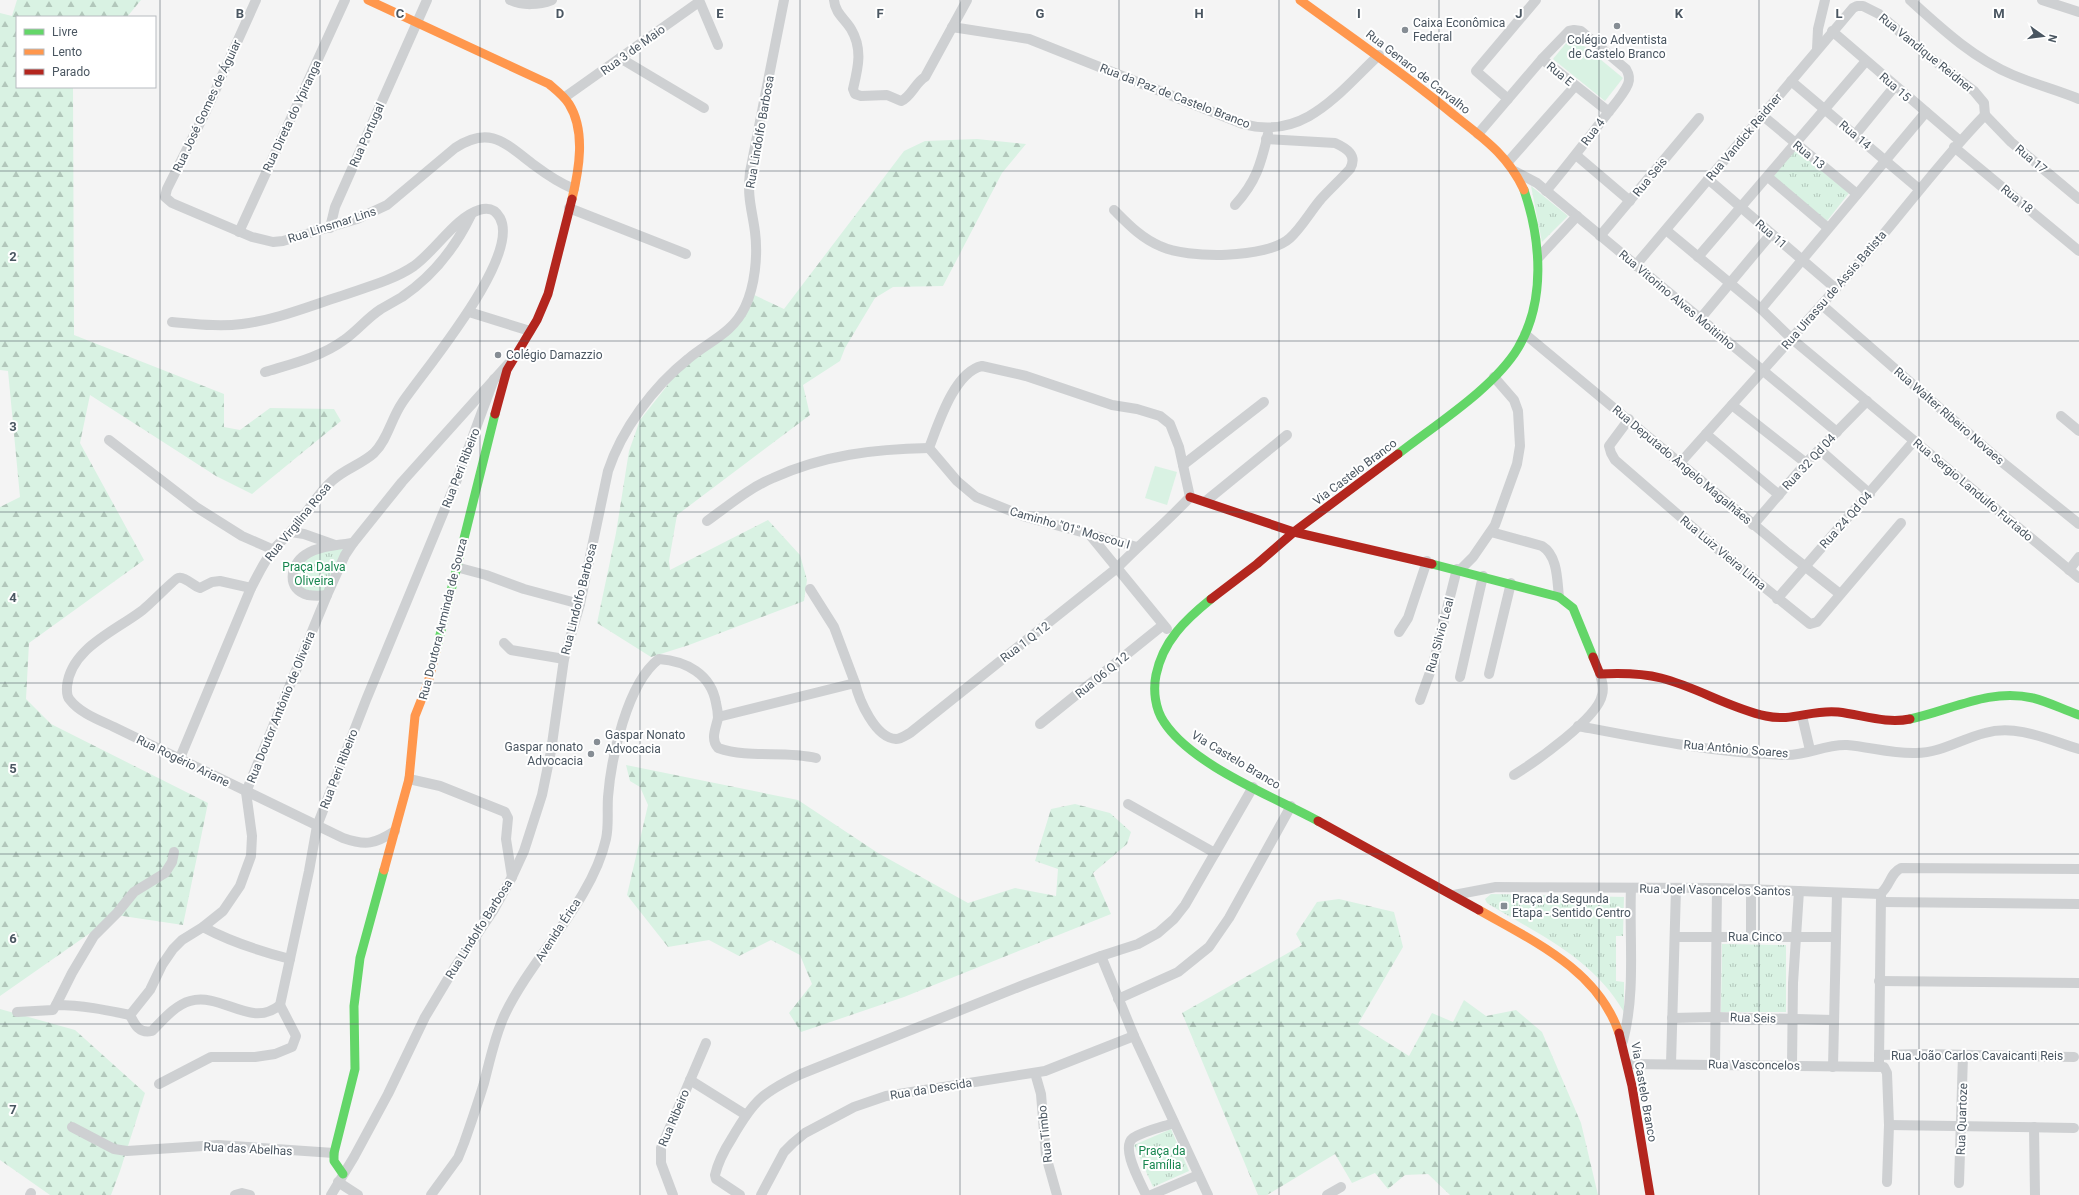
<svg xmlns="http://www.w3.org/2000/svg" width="2079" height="1195" font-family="Roboto,sans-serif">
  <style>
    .grass { fill: #d9f2e3 }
    .forest { fill: url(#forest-firs) }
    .park { fill: url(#park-tufts) }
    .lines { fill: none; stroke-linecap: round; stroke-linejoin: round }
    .street { stroke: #ced0d2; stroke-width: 10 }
    .fast { stroke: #63d668; stroke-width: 9 }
    .slow { stroke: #ff974d; stroke-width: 9 }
    .jam { stroke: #b3261e; stroke-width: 9 }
    .grid { fill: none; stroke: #4a5661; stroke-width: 1; stroke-opacity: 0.55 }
    .poi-dot { fill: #868d94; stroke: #fff; stroke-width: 1.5 }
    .labels { text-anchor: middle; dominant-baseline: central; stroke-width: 4; stroke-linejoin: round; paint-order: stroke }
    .poi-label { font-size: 12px; fill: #4a5661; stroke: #fff; text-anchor: start }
    .street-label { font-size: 12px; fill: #4a5661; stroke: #fff }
    .park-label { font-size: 12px; fill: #17864f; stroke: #fff }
    .grid-label { font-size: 13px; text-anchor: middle; font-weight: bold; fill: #4a5661; stroke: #fff; stroke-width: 4; stroke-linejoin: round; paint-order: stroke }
  </style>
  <defs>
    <pattern id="forest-firs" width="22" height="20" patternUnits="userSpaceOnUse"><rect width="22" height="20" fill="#d9f2e3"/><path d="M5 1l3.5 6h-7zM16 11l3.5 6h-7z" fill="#b2c7bb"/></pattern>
    <pattern id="park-tufts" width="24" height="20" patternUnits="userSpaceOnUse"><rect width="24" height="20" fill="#d9f2e3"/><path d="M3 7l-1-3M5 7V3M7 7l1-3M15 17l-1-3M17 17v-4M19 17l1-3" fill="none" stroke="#b2c7bb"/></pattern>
  </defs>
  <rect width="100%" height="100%" fill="#f4f4f4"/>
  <g class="grass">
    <polygon points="1572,36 1623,78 1605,101 1553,59"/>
    <polygon points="1155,466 1177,472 1167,505 1145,498"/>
  </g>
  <g class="forest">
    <polygon points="17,0 141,0 127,17 17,17 17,87 73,87 74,335 224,394 224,427 240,430 270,408 334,409 341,421 252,494 216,476 90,395 80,443 144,560 29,643 26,699 51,724 208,803 183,925 116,915 0,996 0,507 20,497 8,371 0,370 0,13 12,16"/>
    <polygon points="977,139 1026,144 1002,173 943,286 893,287 875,298 845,348 840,361 803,385 810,415 677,515 669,561 670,570 768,520 800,555 807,580 804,601 689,645 651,657 597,623 616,533 629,451 640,420 689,358 730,329 750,293 784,309 904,151 925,141"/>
    <polygon points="626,765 798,800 878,853 968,903 1015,888 1056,896 1058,869 1035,861 1051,809 1075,804 1110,813 1131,832 1127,844 1093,873 1111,914 904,997 801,1032 789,1013 812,984 800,955 771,940 739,956 709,940 668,947 627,895 648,805 640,787 630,781"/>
    <polygon points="1339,899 1394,912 1403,947 1358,1024 1409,1056 1432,1013 1453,1022 1464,1000 1486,1016 1516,1010 1542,1032 1581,1123 1598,1195 1450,1195 1428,1174 1405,1175 1388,1189 1375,1173 1352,1183 1335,1154 1267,1195 1258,1195 1182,1013 1302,945 1296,934 1317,902"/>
    <polygon points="0,1009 75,1030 145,1093 120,1171 111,1195 50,1195 0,1160"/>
  </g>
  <g class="park">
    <polygon points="1795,149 1849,193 1827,221 1773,177"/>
    <polygon points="1531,186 1568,216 1542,242"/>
    <path d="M 345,546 L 325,591 L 307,591 L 295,582 C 300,552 319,553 345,546 Z"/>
    <path d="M 1491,894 L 1624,897 L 1623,936 L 1616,936 L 1616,981 L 1624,982 L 1624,1012 C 1592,957 1539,935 1487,903 L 1485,899 Z"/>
    <polygon points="1722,944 1786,945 1786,1012 1721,1012"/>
    <polygon points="1171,1129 1189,1171 1153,1187 1134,1145"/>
  </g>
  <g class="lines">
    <g class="street">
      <path d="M 256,0 L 206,111 L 167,189 L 165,197 L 172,203 L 252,237 L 273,242 L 283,241 L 357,219 L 387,205 L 455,148 C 490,125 505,143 534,165 C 546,174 559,183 574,189"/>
      <path d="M 510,0 C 523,6 539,5 552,0"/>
      <polyline points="699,0 718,45"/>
      <path d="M 834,0 C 835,13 845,19 851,29 C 863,49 858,68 853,89 L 855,94 L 861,96 L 887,95 L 901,101 C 911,97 915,83 925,77 L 967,0"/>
      <path d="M 1910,0 C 1942,29 1973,58 2013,75 C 2034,84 2057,90 2079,99"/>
      <polyline points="2042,0 2079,12"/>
      <path d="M 952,27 L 1029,39 L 1243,124 C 1305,141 1339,92 1379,55"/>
      <polyline points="1832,31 1960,141"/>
      <polyline points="1817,49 1818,29 1825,0"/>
      <polyline points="620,58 704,108"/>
      <polyline points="1791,81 1919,189"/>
      <polyline points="565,97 699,2"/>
      <polyline points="1508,99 1476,71 1536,0"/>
      <polyline points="1985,115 2011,142 2079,199"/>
      <polyline points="1763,116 1857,194"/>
      <polyline points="1478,134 1542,59"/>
      <polyline points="1855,135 1895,86"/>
      <polyline points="1954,147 2079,251"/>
      <polyline points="1576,155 1630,201"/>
      <polyline points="1508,162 1575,86"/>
      <polyline points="1514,171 1537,183 1837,432"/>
      <polyline points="1768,177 1828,228"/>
      <polyline points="1708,179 1835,288"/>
      <path d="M 1546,191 C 1567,166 1587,140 1607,114 C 1614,105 1624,94 1628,84 C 1630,79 1629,74 1626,69 L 1581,31 L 1574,30 L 1569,31 L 1542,59 L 1609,112"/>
      <path d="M 1235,205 C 1256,182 1261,164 1268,134"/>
      <polyline points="569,208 686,254"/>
      <path d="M 1114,210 C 1128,224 1141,238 1160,246 C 1187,259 1267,259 1290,238 C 1302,227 1310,212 1321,199 C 1330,189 1341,179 1350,169 C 1358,155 1346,148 1335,143 L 1266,139"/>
      <polyline points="330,228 335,207 427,0"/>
      <polyline points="1666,230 1761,309 1792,339 2079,578"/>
      <polyline points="239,232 345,0"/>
      <polyline points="1600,236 1699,118"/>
      <polyline points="1539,257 1577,216"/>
      <polyline points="1698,257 1866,61"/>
      <polyline points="1635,266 1853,8 1857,6 1863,6 1879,14 1923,52 1974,91 1984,103 1985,115"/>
      <polyline points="1822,305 1997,458 2079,524"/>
      <polyline points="1761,309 1926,112"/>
      <polyline points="469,312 530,331"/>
      <polyline points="1700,319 1771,234"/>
      <path d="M 172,322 C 196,324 219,327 242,324 C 275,320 307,307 338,297 C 363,288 392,281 414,266 C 436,250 456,217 479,210 C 489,207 495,209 500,218 C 521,257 425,369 402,403 C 391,419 388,439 374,453 C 362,464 345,469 333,480 C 319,492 310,508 299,522 C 291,532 282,540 274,549 C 264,561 258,575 251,588 L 180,758"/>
      <polyline points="1525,334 1788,553 1840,594"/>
      <path d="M 265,372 C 291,364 321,357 344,340 C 357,331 367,318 381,309 C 388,305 395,301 402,297 C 433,276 455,248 471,215"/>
      <polyline points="1732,405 1806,463"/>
      <polyline points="2061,416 2079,431"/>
      <polyline points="1629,419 1609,446 1611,453 1615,460 1728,558 1810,624 1817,622 1901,523"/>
      <polyline points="1706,434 1779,495"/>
      <polyline points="109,440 196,507 242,536 274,550"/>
      <polyline points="1820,450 1870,494"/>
      <path d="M 1680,463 C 1746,389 1812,316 1877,242 C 1913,199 1946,155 1985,115"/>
      <polyline points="1183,465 1264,402"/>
      <polyline points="1206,501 1287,435"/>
      <path d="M 707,521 C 728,506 749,488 773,478 C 823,455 875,449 929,448"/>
      <polyline points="1753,525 1806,463 1867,401"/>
      <polyline points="291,532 304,534 335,545"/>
      <path d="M 1491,532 L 1542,546 C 1558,556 1557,580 1559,597"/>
      <polyline points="1090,535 1167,629"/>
      <polyline points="456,567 486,575 524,589 580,604"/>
      <polyline points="1460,570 1473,557 1495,525 1517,464 1520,446 1518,411 1514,400 1494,377"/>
      <polyline points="2069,570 2079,557"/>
      <path d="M 251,588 L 220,581 L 212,582 L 200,588 C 193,586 185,576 178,578 C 174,579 148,607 140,612 C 113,632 71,649 67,686 C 67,691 66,696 70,700 C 80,713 99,720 114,727 L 343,838 C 366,846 375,844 395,831"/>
      <polyline points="810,589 834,627 855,683"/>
      <path d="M 327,595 C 320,596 314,596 308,595 C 286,590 290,565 305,555 C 318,546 338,545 353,543"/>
      <polyline points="1777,599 1914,441"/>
      <polyline points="1399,632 1408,618 1427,561"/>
      <polyline points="504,643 511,650 564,659"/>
      <polyline points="1489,674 1511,583"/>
      <polyline points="1460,677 1483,576"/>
      <polyline points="1420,700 1433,664 1457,569"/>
      <polyline points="1802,716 1810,750"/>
      <path d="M 718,717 L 855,683 C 859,700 875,738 896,739 C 901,739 906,735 910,733 L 1117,568 C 1141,543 1167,522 1190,497 L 1179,447 L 1170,424 L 1160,416 L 1137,409 L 1112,405 L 1026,376 L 982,366 C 954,372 938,425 929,448 L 957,481 L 976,497 L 1026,517 L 1137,547"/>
      <polyline points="1040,724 1163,625"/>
      <path d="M 1578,726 C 1646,739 1715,753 1785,755 C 1806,756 1825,744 1847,745 C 1870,747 1893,754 1916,753 C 1941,753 1961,739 1985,733 C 2017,724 2049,740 2079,749"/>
      <path d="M 1514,775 C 1535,762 1598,718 1602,695 C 1604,688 1602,681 1600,674"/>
      <polyline points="409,779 440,786 505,812 508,818 506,839 512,877"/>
      <polyline points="1128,804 1215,853"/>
      <path d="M 1880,894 C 1890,887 1890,873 1901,868 L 2079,869"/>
      <polyline points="1454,895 1496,887 1717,888 1880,894"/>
      <polyline points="1881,902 2079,904"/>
      <path d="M 203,927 C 231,942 259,951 290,959"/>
      <polyline points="1751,936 1751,889"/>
      <polyline points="1675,937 1836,937"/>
      <polyline points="1101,956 1134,1036 1208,1195"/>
      <polyline points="1879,981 2079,983"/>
      <polyline points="1118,999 1178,972 1209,947 1229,918 1291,806"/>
      <polyline points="56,1005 72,973 94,936 117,913 134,892 165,873 172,862 174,852"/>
      <path d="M 17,1012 L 53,1010 L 56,1005 C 82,1005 106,1010 130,1015"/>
      <path d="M 130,1015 C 135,1025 139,1034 152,1031 C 162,1021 175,1005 190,1001 C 222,992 251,1029 280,1005 L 309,871 L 317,826 L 366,700 L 456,482 L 494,379"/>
      <polyline points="130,1015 150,990 162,965 173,949 182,940 203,927 223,911 240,886 251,856 252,836 246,792 327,595 345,555 353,543 402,482 508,364"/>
      <polyline points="1672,1018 1715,1017 1833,1020"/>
      <path d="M 1623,1041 C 1636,991 1629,939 1631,888"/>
      <polyline points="1879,1055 1925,1054 2074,1057"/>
      <polyline points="1879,1062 1881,896"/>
      <polyline points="1629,1064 1884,1067 1887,1073 1889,1125 1887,1182"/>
      <polyline points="1671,1064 1676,888"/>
      <polyline points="1715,1064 1717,888"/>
      <polyline points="1792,1065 1793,983 1799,891"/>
      <polyline points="1833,1067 1837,893"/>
      <polyline points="1035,1073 1041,1094 1046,1156 1057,1195"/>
      <polyline points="690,1080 746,1115"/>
      <polyline points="159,1084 211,1057 255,1057 275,1054 292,1047 296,1036 280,1005"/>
      <polyline points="1889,1125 2074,1128"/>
      <polyline points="72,1127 114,1149 127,1151 218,1145 334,1153"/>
      <polyline points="2034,1127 2035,1195"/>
      <polyline points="338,1182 358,1195"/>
      <polyline points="1959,1183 1963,1055"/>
      <polyline points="30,1195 31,1193"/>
      <polyline points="235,1195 242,1193 250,1195"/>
      <path d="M 331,1195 L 354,1157 L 388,1094 L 425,1017 L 455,967 L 493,911 L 512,877 L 524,851 L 542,795 L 551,751 L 564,659 L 580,604 L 608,471 C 622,429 653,387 688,359 C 708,342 733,333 745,307 C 755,286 758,255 755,232 C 752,209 747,198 750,172 L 784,0"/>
      <path d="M 431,1195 L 458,1158 L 464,1143 C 471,1123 478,1103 484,1083 C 490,1060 495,1035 505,1014 C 533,956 592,901 606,839 C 609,825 607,812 608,797 C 611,759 627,683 659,659 C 686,661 711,674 716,703 C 717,707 718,713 718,718 C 716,728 710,739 718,748 C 750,759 784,750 816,758"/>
      <polyline points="673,1195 661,1163 661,1148 706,1043"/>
      <path d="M 740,1195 L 716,1179 L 715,1175 C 718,1162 725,1149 732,1138 C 754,1100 762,1093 801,1074 L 1026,984 L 1101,956 L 1138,944 L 1158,933 L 1174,919 L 1185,905 L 1253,787"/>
      <polyline points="761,1195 784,1152 793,1143 805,1133 854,1107 886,1096 1045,1071 1134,1036"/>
      <path d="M 1146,1195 C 1141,1183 1120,1148 1133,1138 C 1144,1131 1162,1127 1174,1123"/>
      <polyline points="1151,1195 1198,1175"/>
      <polyline points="1327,1195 1341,1187"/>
    </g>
    <g class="fast">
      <path d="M 1398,454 C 1435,425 1494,388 1518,348 C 1546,301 1541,240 1524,190"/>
      <polyline points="1432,564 1559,597 1573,608 1593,657"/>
      <path d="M 1211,599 C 1185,620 1163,641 1156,675 C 1153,690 1155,709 1164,722 C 1192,765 1272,796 1318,821"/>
      <polyline points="436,651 495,414"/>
      <path d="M 1910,719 C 1952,710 1989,688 2033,698 C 2049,702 2064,710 2079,715"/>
      <polyline points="343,1174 334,1161 334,1153 355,1069 354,1006 360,958 384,870"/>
    </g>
    <g class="slow">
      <path d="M 368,0 L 549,84 C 556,90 564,96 569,104 C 586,131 579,170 572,199"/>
      <path d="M 1300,0 C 1352,38 1405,74 1454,115 C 1483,138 1508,155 1524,190"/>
      <polyline points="384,870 409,779 415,716 428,683 436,651"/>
      <path d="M 1479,910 C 1533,941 1598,970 1619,1033"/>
    </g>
    <g class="jam">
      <polyline points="495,414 507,370 537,320 548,294 572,199"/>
      <polyline points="1190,497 1294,532 1432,564"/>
      <polyline points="1211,599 1257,564 1295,531 1398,454"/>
      <path d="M 1593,657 L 1600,674 C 1620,673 1641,673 1661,678 C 1697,687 1729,708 1766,716 C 1791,722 1813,709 1838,712 C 1863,715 1886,724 1910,719"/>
      <polyline points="1318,821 1479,910"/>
      <polyline points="1619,1033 1632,1086 1650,1195"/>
    </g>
  </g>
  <path class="grid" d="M 160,0 L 160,1195M 320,0 L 320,1195M 480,0 L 480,1195M 640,0 L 640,1195M 800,0 L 800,1195M 960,0 L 960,1195M 1119,0 L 1119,1195M 1279,0 L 1279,1195M 1439,0 L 1439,1195M 1599,0 L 1599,1195M 1759,0 L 1759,1195M 1919,0 L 1919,1195M 0,171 L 2079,171M 0,341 L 2079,341M 0,512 L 2079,512M 0,683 L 2079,683M 0,854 L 2079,854M 0,1024 L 2079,1024"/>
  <g class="poi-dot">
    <circle cx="1617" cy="26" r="4"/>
    <circle cx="1405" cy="30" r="4"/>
    <circle cx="498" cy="355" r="4"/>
    <circle cx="597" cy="742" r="4"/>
    <circle cx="591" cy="754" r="4"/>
    <rect x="1500" y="902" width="8" height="8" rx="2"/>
  </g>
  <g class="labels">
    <g class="poi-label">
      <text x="1413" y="23">Caixa Econômica<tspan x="1413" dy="14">Federal</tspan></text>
      <text x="1617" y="40" text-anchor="middle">Colégio Adventista<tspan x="1617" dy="14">de Castelo Branco</tspan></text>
      <text x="506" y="355">Colégio Damazzio</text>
      <text x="605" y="735">Gaspar Nonato<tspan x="605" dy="14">Advocacia</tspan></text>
      <text x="583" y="747" text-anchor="end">Gaspar nonato<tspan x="583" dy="14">Advocacia</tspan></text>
      <text x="1512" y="899">Praça da Segunda<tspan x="1512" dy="14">Etapa - Sentido Centro</tspan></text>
    </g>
    <g class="street-label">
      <text transform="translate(633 50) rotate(-36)">Rua 3 de Maio</text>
      <text transform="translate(1926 53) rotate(39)">Rua Vandique Reidner</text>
      <text transform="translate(1418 72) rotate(38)">Rua Genaro de Carvalho</text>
      <text transform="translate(1560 74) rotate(39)">Rua E</text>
      <text transform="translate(1895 87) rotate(41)">Rua 15</text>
      <text transform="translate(1175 96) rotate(21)">Rua da Paz de Castelo Branco</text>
      <text transform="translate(207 106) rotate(-65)">Rua José Gomes de Águiar</text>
      <text transform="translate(292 116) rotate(-65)">Rua Direta do Ypiranga</text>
      <text transform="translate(760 132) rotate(-80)">Rua Lindolfo Barbosa</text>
      <text transform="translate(1593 132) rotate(-53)">Rua 4</text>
      <text transform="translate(367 135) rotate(-66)">Rua Portugal</text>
      <text transform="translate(1855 135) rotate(40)">Rua 14</text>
      <text transform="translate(1744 137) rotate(-50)">Rua Vandick Reidner</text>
      <text transform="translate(1809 155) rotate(39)">Rua 13</text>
      <text transform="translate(2031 159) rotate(40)">Rua 17</text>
      <text transform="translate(1650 177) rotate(-51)">Rua Seis</text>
      <text transform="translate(2017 199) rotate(39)">Rua 18</text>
      <text transform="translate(332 225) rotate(-18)">Rua Linsmar Lins</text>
      <text transform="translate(1771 234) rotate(41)">Rua 11</text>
      <text transform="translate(1834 290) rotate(-49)">Rua Uirassu de Assis Batista</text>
      <text transform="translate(1677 300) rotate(40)">Rua Vitorino Alves Moitinho</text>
      <text transform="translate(1949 416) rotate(41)">Rua Walter Ribeiro Novaes</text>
      <text transform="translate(1809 462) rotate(-47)">Rua 32 Qd 04</text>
      <text transform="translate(1682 465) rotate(40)">Rua Deputado Ângelo Magalhães</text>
      <text transform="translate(461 468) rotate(-69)">Rua Peri Ribeiro</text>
      <text transform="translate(1355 472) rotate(-37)">Via Castelo Branco</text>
      <text transform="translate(1973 490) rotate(40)">Rua Sergio Landulfo Furtado</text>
      <text transform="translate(1846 520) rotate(-48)">Rua 24 Qd 04</text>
      <text transform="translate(298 522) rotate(-51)">Rua Virgilina Rosa</text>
      <text transform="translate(1070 528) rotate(16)">Caminho "01" Moscou I</text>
      <text transform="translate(1723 553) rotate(40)">Rua Luiz Vieira Lima</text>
      <text transform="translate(579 599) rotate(-76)">Rua Lindolfo Barbosa</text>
      <text transform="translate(443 619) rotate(-76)">Rua Doutora Arminda de Souza</text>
      <text transform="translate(1440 635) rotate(-75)">Rua Silvio Leal</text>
      <text transform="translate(1025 642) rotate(-37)">Rua 1 Q 12</text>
      <text transform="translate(1102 675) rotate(-39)">Rua 06 Q 12</text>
      <text transform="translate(281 707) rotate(-68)">Rua Doutor Antônio de Oliveira</text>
      <text transform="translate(1736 749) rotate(5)">Rua Antônio Soares</text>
      <text transform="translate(1236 760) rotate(31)">Via Castelo Branco</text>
      <text transform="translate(183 761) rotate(26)">Rua Rogério Ariane</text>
      <text transform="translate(339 769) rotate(-69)">Rua Peri Ribeiro</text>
      <text transform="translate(1715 890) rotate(1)">Rua Joel Vasoncelos Santos</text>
      <text transform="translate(479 929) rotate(-58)">Rua Lindolfo Barbosa</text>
      <text transform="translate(558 930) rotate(-57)">Avenida Érica</text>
      <text x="1755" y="937">Rua Cinco</text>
      <text transform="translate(1753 1018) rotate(2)">Rua Seis</text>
      <text x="1977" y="1056">Rua João Carlos Cavaicanti Reis</text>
      <text transform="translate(1754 1065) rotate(1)">Rua Vasconcelos</text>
      <text transform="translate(931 1089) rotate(-9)">Rua da Descida</text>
      <text transform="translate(1644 1092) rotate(80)">Via Castelo Branco</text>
      <text transform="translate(674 1118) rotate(-67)">Rua Ribeiro</text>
      <text transform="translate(1962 1119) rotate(-88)">Rua Quartoze</text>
      <text transform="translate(1045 1134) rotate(-96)">Rua Timbo</text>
      <text transform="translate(248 1149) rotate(3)">Rua das Abelhas</text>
    </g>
    <g class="park-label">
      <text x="314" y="567">Praça Dalva<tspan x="314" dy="14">Oliveira</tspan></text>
      <text x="1162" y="1151">Praça da<tspan x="1162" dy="14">Família</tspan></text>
    </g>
  </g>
  <g class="grid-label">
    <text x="240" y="18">B</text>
    <text x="400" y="18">C</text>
    <text x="560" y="18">D</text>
    <text x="720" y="18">E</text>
    <text x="880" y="18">F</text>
    <text x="1040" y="18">G</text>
    <text x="1199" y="18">H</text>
    <text x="1359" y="18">I</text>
    <text x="1519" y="18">J</text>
    <text x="1679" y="18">K</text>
    <text x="1839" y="18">L</text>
    <text x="1999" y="18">M</text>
    <text x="13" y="261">2</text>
    <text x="13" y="431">3</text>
    <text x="13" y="602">4</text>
    <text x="13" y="773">5</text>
    <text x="13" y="943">6</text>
    <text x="13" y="1114">7</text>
  </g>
  <rect x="16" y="16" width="140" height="72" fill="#ffffff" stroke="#b7bbc0"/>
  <rect x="24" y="29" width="20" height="6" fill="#63d668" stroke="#b7bbc0"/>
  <text x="52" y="36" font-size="12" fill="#4a5661">Livre</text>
  <rect x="24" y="49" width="20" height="6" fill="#ff974d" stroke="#b7bbc0"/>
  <text x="52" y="56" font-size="12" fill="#4a5661">Lento</text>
  <rect x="24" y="69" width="20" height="6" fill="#b3261e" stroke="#b7bbc0"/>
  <text x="52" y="76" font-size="12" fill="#4a5661">Parado</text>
  <g transform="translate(2043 36) rotate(104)" stroke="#ffffff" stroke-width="3" paint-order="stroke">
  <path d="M0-3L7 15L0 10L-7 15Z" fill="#4a5661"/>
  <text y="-6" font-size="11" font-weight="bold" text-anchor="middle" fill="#4a5661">N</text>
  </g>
</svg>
